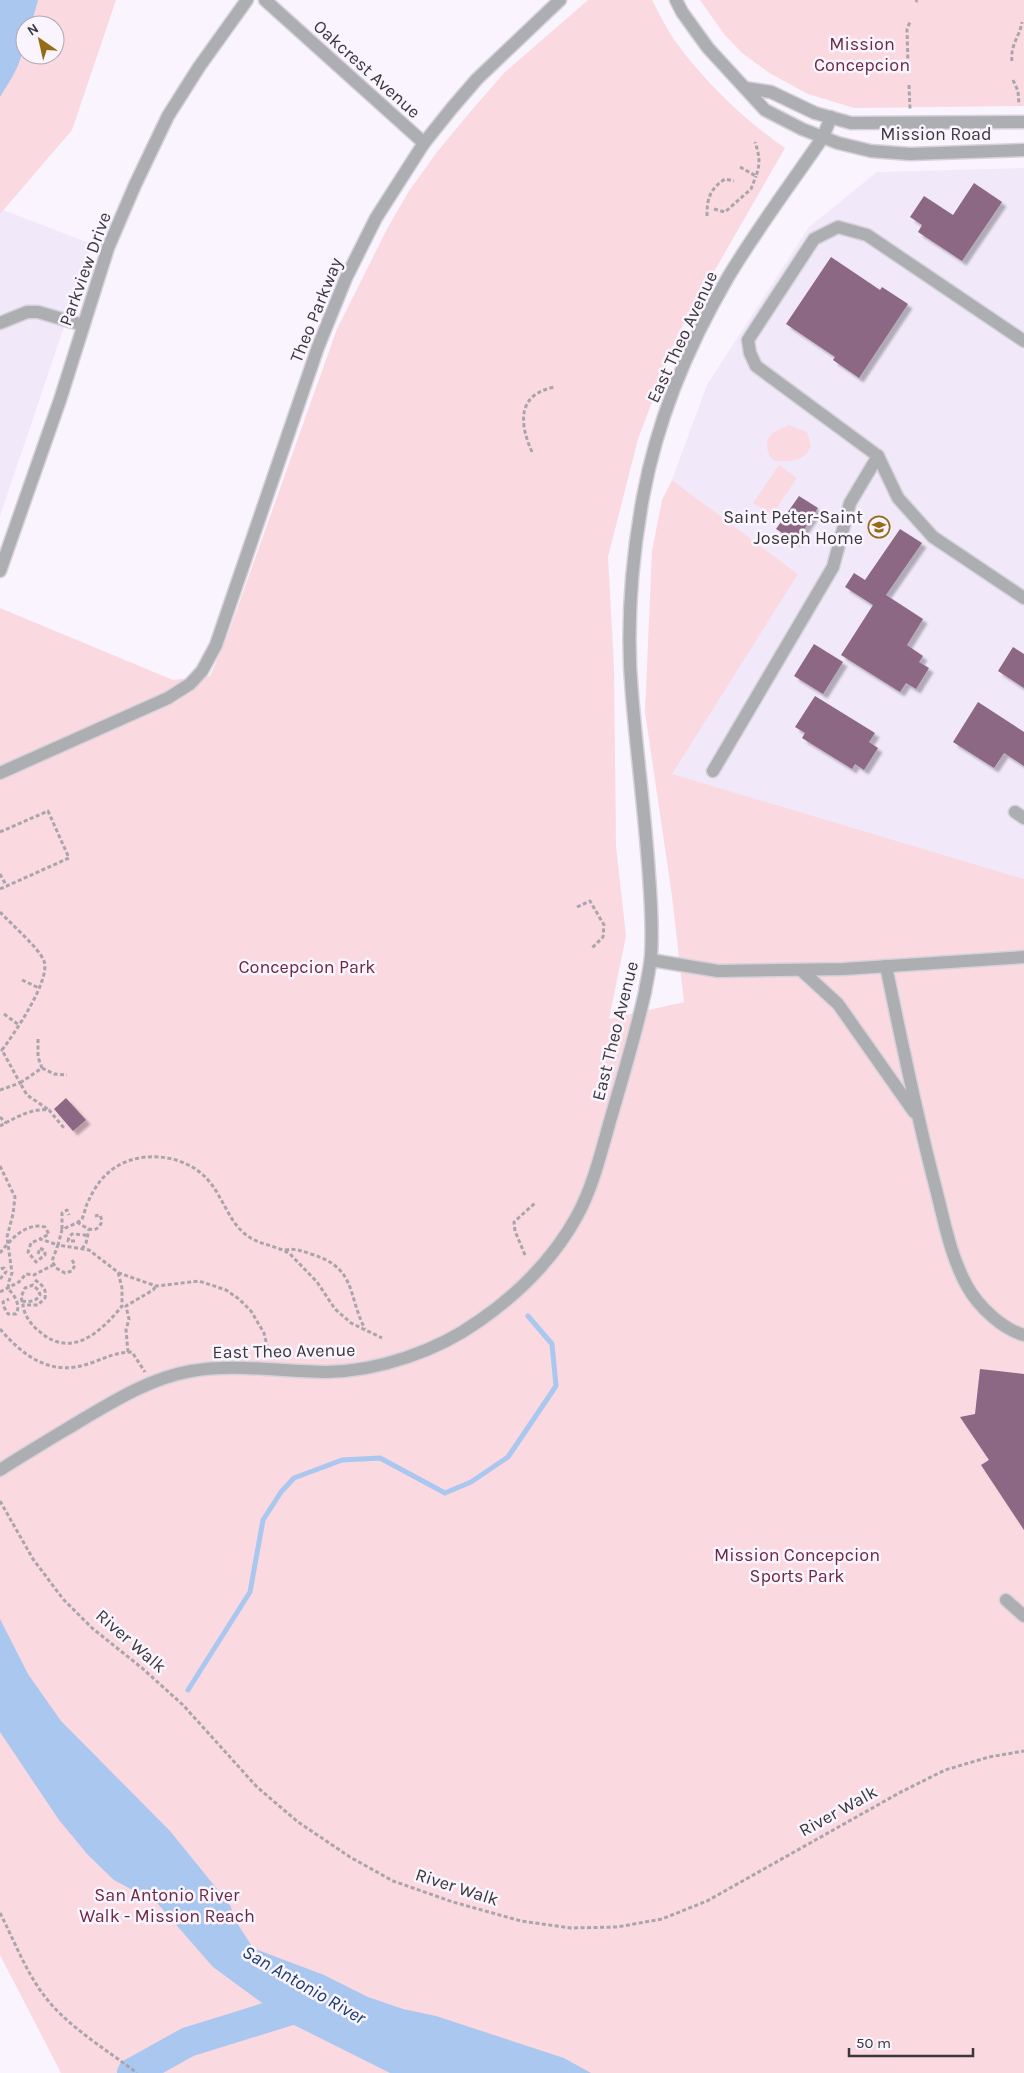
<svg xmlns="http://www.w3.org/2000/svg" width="1024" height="2073" font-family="Karla,sans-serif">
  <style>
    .built { fill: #f1e8f9 }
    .green { fill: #fad9e1; fill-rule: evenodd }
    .water { fill: #a9c7ef }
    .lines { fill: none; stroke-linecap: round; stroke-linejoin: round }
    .stream { stroke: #a9c7ef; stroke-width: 5 }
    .river { stroke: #a9c7ef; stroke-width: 30 }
    .building { fill: #8d6785; filter: url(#shadow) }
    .minor-casing { stroke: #d7d2da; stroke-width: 15 }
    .path { stroke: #a9a5ac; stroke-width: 3; stroke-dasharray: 4 2.5; stroke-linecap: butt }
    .minor { stroke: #adaeb2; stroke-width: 12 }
    .labels { text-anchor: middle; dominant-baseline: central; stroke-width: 5; stroke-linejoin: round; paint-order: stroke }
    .park-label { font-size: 18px; fill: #6b2a41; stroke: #f9f4fd }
    .street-label { font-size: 18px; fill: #3a383c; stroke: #f9f4fd }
    .poi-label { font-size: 18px; fill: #3a383c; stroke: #f9f4fd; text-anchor: end }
    .water-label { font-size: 19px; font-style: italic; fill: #183e6f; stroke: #f9f4fd }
  </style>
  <defs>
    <filter id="shadow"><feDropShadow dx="4.5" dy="4.5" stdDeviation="1" flood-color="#0004"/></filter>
  </defs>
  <rect width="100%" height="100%" fill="#f9f4fd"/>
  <g class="built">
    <polygon points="1024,168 1024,879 671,774 798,574 672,480 707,385 809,227 877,172"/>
    <polygon points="3,210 92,244 0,516 0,214"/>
  </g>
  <g class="green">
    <path d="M 0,0 L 116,0 L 72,130 L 0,214 ZM 25,25 L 55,25 L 55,55 L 25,55 Z"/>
    <path d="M 588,0 L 652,0 C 659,13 666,28 675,41 C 705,82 743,119 785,148 L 677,336 L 638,439 L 608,557 L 614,666 L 616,846 L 626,936 L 609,1019 L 684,1002 L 672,896 L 645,712 L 652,551 L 662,500 L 672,480 L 798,574 L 672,774 L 1024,879 L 1024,2073 L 61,2073 L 0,1955 L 0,608 L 173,680 L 210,676 L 227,637 L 337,329 L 388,227 L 409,191 L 437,152 L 471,111 L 504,73 Z"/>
    <polygon points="700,0 1024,0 1024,106 854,108 808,94 771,74 742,53 724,34"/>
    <path d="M 789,425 L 807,432 L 811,446 C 804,462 790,462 775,461 C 771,458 769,455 768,451 C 763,435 777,430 789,425 Z"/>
    <polygon points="779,465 797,478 772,515 753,503"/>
  </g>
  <g class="water">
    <path d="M 0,0 L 38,0 L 31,25 L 25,25 C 25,58 17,70 0,97 Z"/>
    <polygon points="0,1619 28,1674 61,1721 170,1831 230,1905 237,1923 253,1948 324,1975 368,1997 403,2009 436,2016 564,2058 591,2073 390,2073 288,2022 213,1967 158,1904 114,1880 88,1855 59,1820 0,1732"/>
  </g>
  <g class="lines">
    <polyline class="stream" points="188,1690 250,1592 263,1520 281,1492 294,1478 342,1460 380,1458 445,1493 471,1482 508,1457 556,1386 552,1344 528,1316"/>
    <polyline class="river" points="132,2073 188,2042 317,2002"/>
  </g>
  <g class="building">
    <polygon points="974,183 1002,202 962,261 918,232 922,225 910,217 924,196 953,215"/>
    <polygon points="831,257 880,290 882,287 908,304 859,378 833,360 835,357 786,324"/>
    <polygon points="799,496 818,508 796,542 776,529"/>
    <polygon points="900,529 922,543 886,595 923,619 907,645 923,656 919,662 929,668 916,689 906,683 900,692 841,655 873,605 845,587 854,573 865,580"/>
    <polygon points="814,644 843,662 823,694 794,676"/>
    <polygon points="1013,647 1024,654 1024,688 998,671"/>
    <polygon points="815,696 875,733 869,742 878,748 864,770 855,764 852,769 802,738 805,733 795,727"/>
    <polygon points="978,702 1024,732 1024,766 1004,753 994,768 953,742"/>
    <polygon points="66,1098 86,1120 73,1131 54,1109"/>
    <polygon points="980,1369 1024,1374 1024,1530 981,1465 989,1460 960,1417 975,1414"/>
  </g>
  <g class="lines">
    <g class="minor-casing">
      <g id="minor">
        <polyline points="265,0 424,143"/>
        <polyline points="676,0 682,12 708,48 765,110 802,129 838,143 871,151 910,154 1024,150"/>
        <polyline points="745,88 771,92 815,113 851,123 1024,122"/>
        <polyline points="0,323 27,312 38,312 83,325"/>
        <polyline points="1024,341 867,235 838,227 814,239 748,340 750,353 756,366 878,456 898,498 933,537 1024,598"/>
        <polyline points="0,571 60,400 108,248 135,185 168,116 199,67 247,0"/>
        <polyline points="713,771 833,567 850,503 878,456"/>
        <polyline points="0,773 168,698 190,684 202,671 216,645 318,347 346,278 376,218 424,143 452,108 477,79 560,0"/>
        <polyline points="1015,812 1024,818"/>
        <polyline points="651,960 718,971 844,969 1024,957"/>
        <path d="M 886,966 C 901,1039 916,1113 935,1185 C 944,1220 950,1255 967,1286 C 978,1306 1002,1329 1024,1335"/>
        <polyline points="801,970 838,1004 914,1112"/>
        <path d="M 0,1470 C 28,1452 57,1435 85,1418 C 119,1398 152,1378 191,1371 C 236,1363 282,1372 327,1372 C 379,1371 437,1351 479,1321 C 518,1294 554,1258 577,1216 C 594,1185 602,1148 612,1114 C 624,1073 636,1033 645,992 C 647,980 650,968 651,956 C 653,929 651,902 649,875 C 645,815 637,755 632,695 C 626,629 631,563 643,497 C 657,421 688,346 727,279 C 756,230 791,184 823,137 L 831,117"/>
        <polyline points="1006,1600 1024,1616"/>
      </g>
    </g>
    <g class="path">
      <polyline points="916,2 917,0"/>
      <path d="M 1012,61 C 1010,45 1020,36 1022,22"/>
      <polyline points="908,65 907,29 910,22"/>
      <polyline points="1013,80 1018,91 1019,105"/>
      <polyline points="909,85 910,109"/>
      <path d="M 740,167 L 756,176 C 761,163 759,154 755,142"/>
      <polyline points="714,209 725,212 751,189 756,176"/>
      <path d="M 707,216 C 707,198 710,189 725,179 L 734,181"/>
      <path d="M 532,452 C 519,423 517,394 555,387"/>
      <polyline points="0,832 48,811 69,858 0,889"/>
      <polyline points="0,874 6,885"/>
      <polyline points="577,907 590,901 604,925 603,937 592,948"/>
      <path d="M 0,912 C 11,924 39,948 44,961 C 51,980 14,1034 2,1050"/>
      <polyline points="22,980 39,988"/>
      <polyline points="4,1014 19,1025"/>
      <polyline points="38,1039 38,1057 42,1068 20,1083 27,1095 49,1110"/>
      <polyline points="42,1068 54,1074 67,1075"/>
      <polyline points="0,1090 20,1083 2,1050 1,1051"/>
      <polyline points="0,1117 6,1123"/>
      <path d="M 0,1126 C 15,1118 31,1108 49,1110 L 64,1128"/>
      <path d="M 0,1166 L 15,1197 L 13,1214 L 7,1237 L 12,1273 L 9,1281 L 8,1289 C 15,1295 21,1306 16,1314 L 8,1314 L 4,1307 L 3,1302 L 9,1299"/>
      <path d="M 77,1222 C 86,1228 97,1236 102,1221 L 100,1215 L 95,1216"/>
      <polyline points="62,1229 62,1213 67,1210 69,1215"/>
      <polyline points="75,1241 68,1241 69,1237 72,1234 85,1235 87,1238"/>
      <polyline points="82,1249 86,1243 89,1229"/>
      <path d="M 285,1250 C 295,1248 302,1251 311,1254 C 357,1268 347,1294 365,1329"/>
      <path d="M 0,1253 C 11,1239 26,1222 45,1227 L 49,1234 L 40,1239"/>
      <path d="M 38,1254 L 40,1248 L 45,1251 L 45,1255 L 36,1262 L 28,1252 L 31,1243 L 40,1239 L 58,1245 L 62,1230 C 67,1226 78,1224 82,1219 C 84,1215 85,1209 87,1204 C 92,1193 99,1180 108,1173 C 135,1148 185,1153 208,1180 C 223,1197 228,1220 245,1234 C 258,1245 276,1245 290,1254 L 317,1282 L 335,1309 L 351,1323 L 382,1338"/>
      <polyline points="525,1255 515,1231 514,1222 535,1203"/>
      <polyline points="72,1260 75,1265 72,1271 65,1273 56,1268 52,1261 58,1245 89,1250 119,1273 156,1286 199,1281 226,1290 239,1299 251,1311 264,1333 268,1350"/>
      <polyline points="0,1279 6,1272 4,1268 0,1269"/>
      <path d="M 35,1280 C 42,1285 47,1289 45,1298 L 38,1305 L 23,1305 C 24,1315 31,1325 39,1331 C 71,1360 101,1332 122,1306 L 122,1288 L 118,1272"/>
      <polyline points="0,1292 19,1282 26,1274 34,1275 53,1265"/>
      <path d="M 22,1301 C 29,1302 36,1302 40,1295 L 39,1291 L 33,1285 L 25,1288 L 21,1297 L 23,1305"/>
      <path d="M 0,1329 C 25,1358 52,1377 91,1363 C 105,1358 116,1352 132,1352 L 145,1372"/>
      <polyline points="128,1352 126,1330 129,1319 126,1306 153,1290 156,1286"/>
      <polyline points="0,1501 33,1559 63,1599 92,1628 142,1668 183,1705 257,1787 298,1822 350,1857 393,1881 453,1902 521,1921 571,1928 617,1927 662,1919 707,1901 899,1793 945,1770 989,1757 1024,1751"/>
      <path d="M 0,1913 C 14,1940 25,1970 43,1994 C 65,2025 107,2050 137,2073"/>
    </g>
    <use href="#minor" class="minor"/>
  </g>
  <defs>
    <g id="school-ring" transform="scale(1.125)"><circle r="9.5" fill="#f9f4fd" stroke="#966b17" stroke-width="1.5"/><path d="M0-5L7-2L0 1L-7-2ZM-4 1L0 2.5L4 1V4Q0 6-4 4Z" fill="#966b17"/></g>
  </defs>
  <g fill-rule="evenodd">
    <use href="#school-ring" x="879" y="527"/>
  </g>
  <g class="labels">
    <g class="park-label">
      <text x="862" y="44">Mission<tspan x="862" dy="21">Concepcion</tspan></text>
      <text x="307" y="967">Concepcion Park</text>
      <text x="797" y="1555">Mission Concepcion<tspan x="797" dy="21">Sports Park</tspan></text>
      <text x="167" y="1895">San Antonio River<tspan x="167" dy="21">Walk - Mission Reach</tspan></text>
    </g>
    <g class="street-label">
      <text transform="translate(367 69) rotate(42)">Oakcrest Avenue</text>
      <text x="936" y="134">Mission Road</text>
      <text transform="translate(85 269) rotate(-70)">Parkview Drive</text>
      <text transform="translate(316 310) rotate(-68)">Theo Parkway</text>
      <text transform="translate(682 337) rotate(-65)">East Theo Avenue</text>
      <text transform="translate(615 1031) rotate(-76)">East Theo Avenue</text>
      <text transform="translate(284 1351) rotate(-1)">East Theo Avenue</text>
      <text transform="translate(131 1641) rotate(41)">River Walk</text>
      <text transform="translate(838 1811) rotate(-29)">River Walk</text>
      <text transform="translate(457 1887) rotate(18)">River Walk</text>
    </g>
    <g class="poi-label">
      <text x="863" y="517">Saint Peter-Saint<tspan x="863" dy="21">Joseph Home</tspan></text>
    </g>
    <g class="water-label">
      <text transform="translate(304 1985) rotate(30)">San Antonio River</text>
    </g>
  </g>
  <g transform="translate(40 40) rotate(326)"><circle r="24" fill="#f9f4fd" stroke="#ada9b0"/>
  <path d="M0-4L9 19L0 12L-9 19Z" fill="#966b17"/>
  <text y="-8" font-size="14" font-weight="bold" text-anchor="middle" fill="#3a383c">N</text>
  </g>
  <path d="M849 2048v8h124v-8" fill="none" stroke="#3a383c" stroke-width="2.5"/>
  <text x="856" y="2048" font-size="15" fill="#3a383c" stroke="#f9f4fd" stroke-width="4" paint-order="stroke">50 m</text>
</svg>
